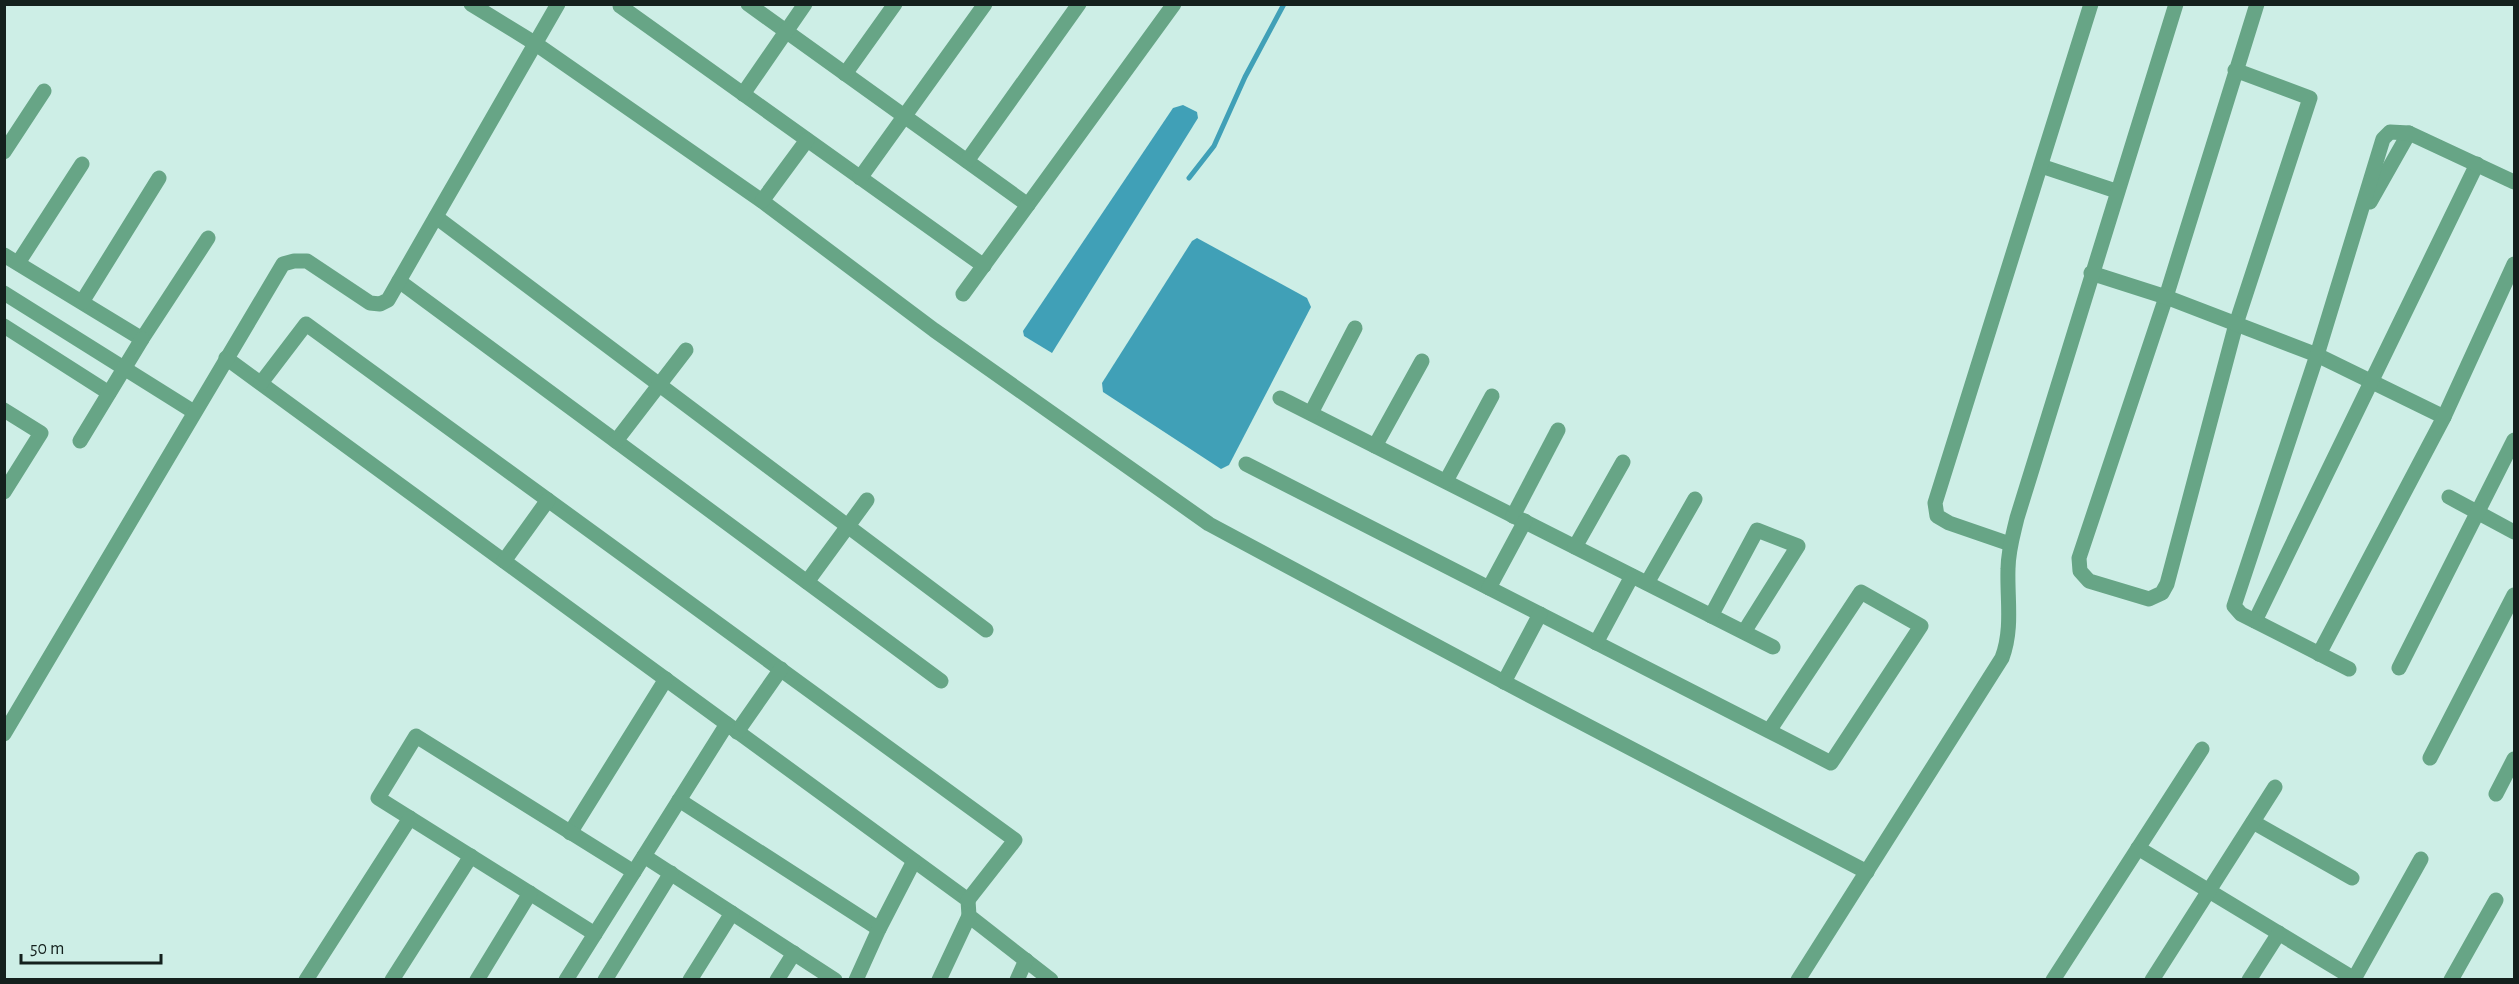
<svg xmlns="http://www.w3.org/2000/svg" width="2519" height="984" font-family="'Alegreya Sans',sans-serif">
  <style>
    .water { fill: #40a0b7 }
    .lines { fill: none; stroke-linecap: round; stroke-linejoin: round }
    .stream { stroke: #40a0b7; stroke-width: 5 }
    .street { stroke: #67a586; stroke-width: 15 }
  </style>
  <rect width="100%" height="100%" fill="#cdeee6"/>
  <g class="water">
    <polygon points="1183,105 1197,112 1198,118 1052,353 1024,336 1023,331 1173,108"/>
    <polygon points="1197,238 1307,298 1311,307 1229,465 1221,469 1103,392 1102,383 1192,241"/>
  </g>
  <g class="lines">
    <polyline class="stream" points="1189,178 1214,146 1245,77 1284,4"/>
    <g class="street">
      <polyline points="471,4 536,44 762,201 934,330 1209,524 1504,682 1867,872"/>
      <polyline points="622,4 620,6 984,266"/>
      <polyline points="748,4 1028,205"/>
      <polyline points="2235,70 2310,98 2236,324 2167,584 2162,593 2149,599 2089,581 2080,571 2079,558 2166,297 2257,4"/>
      <polyline points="845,74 895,4"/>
      <polyline points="743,94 805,4"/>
      <polyline points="4,152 44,91"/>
      <polyline points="967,161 1079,4"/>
      <polyline points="2041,166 2116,191"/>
      <polyline points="860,178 985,4"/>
      <polyline points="762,201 807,140"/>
      <polyline points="2370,202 2409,133"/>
      <polyline points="436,217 986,630"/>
      <polyline points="4,255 142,339 208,238"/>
      <polyline points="18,263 82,164"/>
      <polyline points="2091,273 2166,297 2317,355 2444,417"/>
      <polyline points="399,281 941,681"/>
      <polyline points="4,293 194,412"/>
      <polyline points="963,294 1174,4"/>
      <polyline points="82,302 159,178"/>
      <polyline points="4,326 109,393"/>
      <polyline points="226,358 968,900 969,916 1051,980"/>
      <polyline points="261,383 306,324 1015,840 968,900"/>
      <polyline points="1280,398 1773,647"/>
      <polyline points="4,410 41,433 4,492"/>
      <polyline points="1311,413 1355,328"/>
      <polyline points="80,441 142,339"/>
      <polyline points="616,441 686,350"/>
      <polyline points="1375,446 1422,361"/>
      <polyline points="1246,464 1769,731 1831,763 1921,626 1861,592 1769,731"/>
      <polyline points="1446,481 1492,396"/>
      <polyline points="2449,497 2514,532"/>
      <polyline points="1513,516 1558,430"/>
      <polyline points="2010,544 1949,523 1937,516 1935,503 2091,4"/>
      <polyline points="1575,547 1623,462"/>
      <polyline points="504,561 548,500"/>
      <polyline points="807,582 867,500"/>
      <polyline points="1647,583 1695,499"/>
      <polyline points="1489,588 1525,521"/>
      <polyline points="1711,616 1757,530 1798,546 1744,632"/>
      <polyline points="2255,621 2477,164"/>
      <polyline points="1596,643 1632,576"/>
      <polyline points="2319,654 2444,417 2514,264"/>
      <polyline points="2399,668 2514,440"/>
      <polyline points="2349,669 2241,614 2234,606 2317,355 2383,139 2390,132 2409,133 2514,182"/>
      <polyline points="1504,682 1540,614"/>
      <polyline points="737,732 781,669"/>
      <polyline points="4,734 283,264 294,261 307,261 370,303 380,304 388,300 558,4"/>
      <polyline points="2430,758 2514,595"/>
      <polyline points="2496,794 2514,759"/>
      <polyline points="679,800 879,929"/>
      <polyline points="2253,822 2352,878"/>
      <polyline points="570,833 666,679"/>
      <polyline points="2138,848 2356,980"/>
      <polyline points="644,856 835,980"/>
      <polyline points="595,934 378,798 416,736 634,872"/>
      <polyline points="2354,979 2421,859"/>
      <polyline points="306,980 410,818"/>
      <polyline points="392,980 471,856"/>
      <polyline points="477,980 530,893"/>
      <polyline points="566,980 727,724"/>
      <polyline points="605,980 671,873"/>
      <polyline points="690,980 732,913"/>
      <polyline points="777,980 794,953"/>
      <polyline points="856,980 879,929 914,861"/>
      <polyline points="939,980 969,916"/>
      <polyline points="1017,980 1026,960"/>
      <path d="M 1798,980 L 2002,658 C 2013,629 2007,599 2008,569 C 2008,551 2013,535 2017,518 L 2176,4"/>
      <polyline points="2053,980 2202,749"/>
      <polyline points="2152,980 2275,787"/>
      <polyline points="2249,980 2279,933"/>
      <polyline points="2451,980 2496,900"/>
    </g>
  </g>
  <rect width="2519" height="984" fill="none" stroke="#14201d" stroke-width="12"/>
  <path d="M21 954v9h140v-9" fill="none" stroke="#14201d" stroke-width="3"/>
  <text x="30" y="954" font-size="18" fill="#14201d" stroke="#cdeee6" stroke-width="4.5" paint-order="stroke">50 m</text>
</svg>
